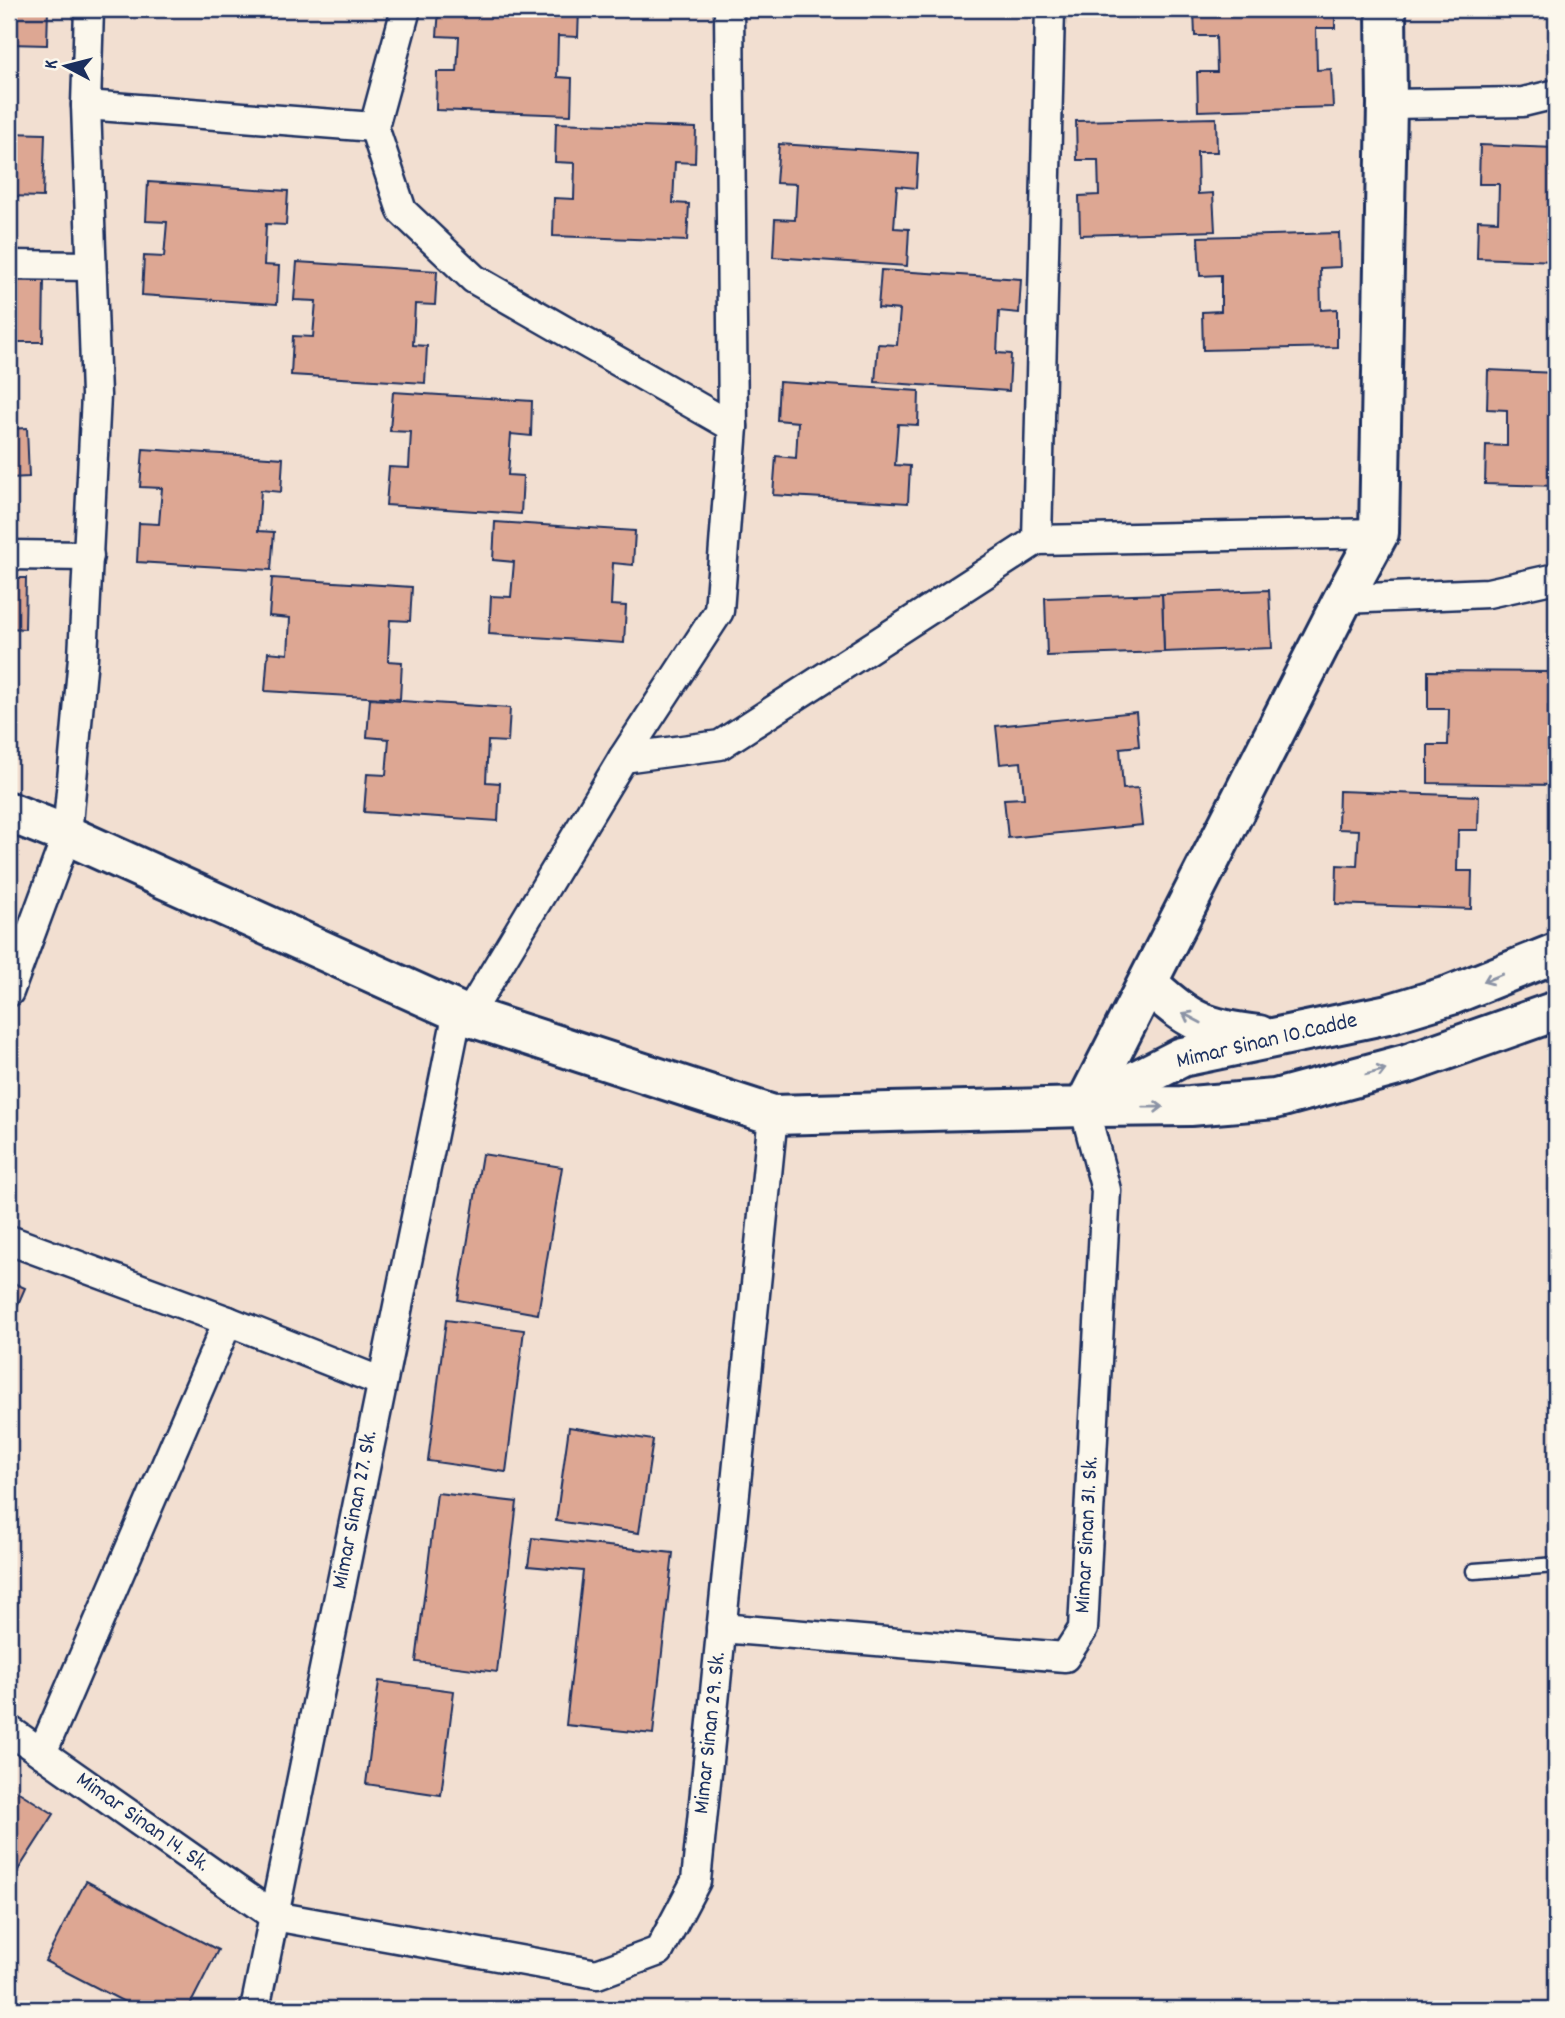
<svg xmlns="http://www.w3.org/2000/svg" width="1565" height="2018" font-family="Dekko,sans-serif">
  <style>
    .building { fill: #dda793; stroke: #1b2f5e; stroke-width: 2 }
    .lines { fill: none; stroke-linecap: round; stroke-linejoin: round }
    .lane-casing { stroke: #1b2f5e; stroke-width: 19 }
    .street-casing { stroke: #1b2f5e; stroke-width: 33 }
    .secondary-casing { stroke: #1b2f5e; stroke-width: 44 }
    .lane { stroke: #fbf7ec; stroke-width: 14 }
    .street { stroke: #fbf7ec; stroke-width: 28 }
    .secondary { stroke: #fbf7ec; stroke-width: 38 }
    .oneway { stroke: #8b93a5 }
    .labels { text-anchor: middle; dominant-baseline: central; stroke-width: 5; stroke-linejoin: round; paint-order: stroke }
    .street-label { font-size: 23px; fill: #1b2f5e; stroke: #fbf7ec }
  </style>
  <rect width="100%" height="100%" fill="#f2dfd1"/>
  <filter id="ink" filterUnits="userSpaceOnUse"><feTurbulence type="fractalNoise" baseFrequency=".0143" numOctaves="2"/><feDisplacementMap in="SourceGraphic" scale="14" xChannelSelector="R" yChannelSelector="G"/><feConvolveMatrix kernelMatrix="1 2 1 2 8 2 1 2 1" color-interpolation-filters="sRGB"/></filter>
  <g filter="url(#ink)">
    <g class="building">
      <polygon points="9,9 48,9 47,45 9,44"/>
      <polygon points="439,9 579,9 578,37 558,36 557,77 572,78 571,115 436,110 437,72 457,72 459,37 437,36"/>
      <polygon points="1194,9 1335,9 1335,28 1316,28 1317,70 1331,69 1333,107 1198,111 1197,72 1217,72 1216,36 1195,36"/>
      <polygon points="1455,9 1556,9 1556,16 1455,13"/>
      <polygon points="1216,118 1217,152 1197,152 1198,194 1213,193 1215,231 1080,235 1079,196 1099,195 1098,160 1077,160 1076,121"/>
      <polygon points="556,123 696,128 695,163 675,162 673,203 689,204 687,241 553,236 554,198 574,199 575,163 555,162"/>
      <polygon points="9,133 45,134 43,197 9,196"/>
      <polygon points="779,144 918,153 916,188 897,186 894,228 909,229 907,266 773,257 775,219 795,220 797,184 776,183"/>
      <polygon points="1480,145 1556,148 1556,261 1477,258 1478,220 1498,221 1499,184 1479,184"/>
      <polygon points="148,182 288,191 286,225 266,224 264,265 279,266 277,304 142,295 144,256 164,257 167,222 146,221"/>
      <polygon points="1339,233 1340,267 1320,268 1321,310 1337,309 1337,347 1203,350 1202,312 1221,311 1221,275 1200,276 1198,237"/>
      <polygon points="297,262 437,271 435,305 415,304 413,345 427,346 425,383 291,375 293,336 313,337 316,301 294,300"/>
      <polygon points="881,270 1021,279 1019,313 999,311 997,353 1011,354 1009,391 875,382 878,344 897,345 900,310 878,308"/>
      <polygon points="9,280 44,281 43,342 9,342"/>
      <polygon points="1488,370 1556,373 1556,486 1485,484 1486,445 1507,446 1507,410 1487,409"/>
      <polygon points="779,382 919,391 918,425 898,424 895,465 910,466 908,503 773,495 776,456 796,458 798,422 777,420"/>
      <polygon points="393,392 532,401 531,436 511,434 508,475 523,476 521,514 386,505 389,467 409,468 411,432 390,431"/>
      <polygon points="27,428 29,477 9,478 9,429"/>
      <polygon points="143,449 283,458 281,492 261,490 258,531 274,532 271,570 137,562 139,523 159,524 162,488 140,487"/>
      <polygon points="495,522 635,531 633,565 613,563 611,605 626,606 624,643 489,634 491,596 511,597 514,562 493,560"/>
      <polygon points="9,578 26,578 25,629 9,628"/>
      <polygon points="272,578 412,587 410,621 390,620 388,661 402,662 400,699 265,691 268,652 288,654 290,618 269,616"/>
      <polygon points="1269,590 1272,648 1164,652 1162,594"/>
      <polygon points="1162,594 1164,652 1047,656 1045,598"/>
      <polygon points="1428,671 1556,672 1556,706 1548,706 1548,747 1556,748 1556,785 1428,783 1428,745 1448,745 1449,709 1428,709"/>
      <polygon points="370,699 510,708 508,742 488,741 486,782 500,783 498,821 364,812 367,774 386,775 389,739 367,737"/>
      <polygon points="1136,712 1139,746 1120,748 1123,789 1138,788 1142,825 1008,838 1004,799 1024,798 1021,762 1000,764 996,726"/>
      <polygon points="1339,791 1479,796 1478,830 1458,830 1457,871 1472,871 1471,909 1336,904 1337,865 1357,866 1359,830 1338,829"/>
      <polygon points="482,1154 562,1167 538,1314 458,1300"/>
      <polygon points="9,1281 25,1288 9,1325"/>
      <polygon points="446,1320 524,1330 506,1472 428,1461"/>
      <polygon points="569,1427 653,1440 639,1533 556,1521"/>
      <polygon points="437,1493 517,1502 497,1672 416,1662"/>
      <polygon points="532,1538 673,1553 653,1734 566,1725 583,1571 528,1566"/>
      <polygon points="379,1681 454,1691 441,1795 366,1784"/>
      <polygon points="9,1786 54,1814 9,1884"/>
      <polygon points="86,1881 218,1950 188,2009 138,2009 45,1961"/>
    </g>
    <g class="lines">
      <g class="lane-casing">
        <polyline id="lane" points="1474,1571 1556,1565"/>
      </g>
      <g class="street-casing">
        <g id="street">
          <polyline points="406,9 374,127 402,211 474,279 733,427"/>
          <polyline points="1387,104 1523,102 1556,94"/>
          <polyline points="86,105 374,127"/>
          <polyline points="9,265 91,266"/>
          <polyline points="1037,540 1050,9"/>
          <polyline points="9,555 89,556"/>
          <polyline points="1343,599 1488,593 1556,578"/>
          <polyline points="623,758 720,745 1037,540 1379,533"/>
          <polyline points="9,992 67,835 83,657 96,395 86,105 89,9"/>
          <polyline points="468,1016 623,758 719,611 733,427 729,9"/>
          <polyline points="9,1240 228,1321 382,1382"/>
          <polyline points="721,1628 1065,1657 1083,1629 1106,1190 1084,1107"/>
          <polyline points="9,1730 274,1916 597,1974 659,1951 696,1881 773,1115"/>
          <polyline points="42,1753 228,1321"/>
          <polyline points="255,2009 458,1011"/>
        </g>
      </g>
      <g class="secondary-casing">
        <g id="secondary">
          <polyline points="9,812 67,835 468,1016 773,1115 1084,1107 1343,599 1379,533 1387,104 1386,9"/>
          <path d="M 1148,983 C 1188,1021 1204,1029 1259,1035"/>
          <polyline points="1084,1107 1182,1057 1388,1014 1451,995 1556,953"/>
          <polyline points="1093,1107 1190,1106 1275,1099 1409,1063 1556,1011"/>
        </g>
      </g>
      <use href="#lane" class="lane"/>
      <use href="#street" class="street"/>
      <use href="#secondary" class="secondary"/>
    </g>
    <defs><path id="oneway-shaft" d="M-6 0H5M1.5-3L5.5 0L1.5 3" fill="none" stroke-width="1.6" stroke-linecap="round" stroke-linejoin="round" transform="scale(1.75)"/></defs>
    <g class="oneway">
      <use href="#oneway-shaft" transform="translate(1493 978) rotate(158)"/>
      <use href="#oneway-shaft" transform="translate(1192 1018) rotate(-152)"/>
      <use href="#oneway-shaft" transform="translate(1376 1072) rotate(-15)"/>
      <use href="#oneway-shaft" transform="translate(1153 1107) rotate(-1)"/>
    </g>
  </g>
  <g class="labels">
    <g class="street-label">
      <text transform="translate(1267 1042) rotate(-13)">Mimar Sinan 10.Cadde</text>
      <text transform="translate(356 1510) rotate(-79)">Mimar Sinan 27. Sk.</text>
      <text transform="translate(1088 1535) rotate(-87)">Mimar Sinan 31. Sk.</text>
      <text transform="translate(711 1733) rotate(-84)">Mimar Sinan 29. Sk.</text>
      <text transform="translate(142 1823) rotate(35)">Mimar Sinan 14. Sk.</text>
    </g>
  </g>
  <rect width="1565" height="2018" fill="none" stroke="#fbf7ec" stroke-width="35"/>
  <rect x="18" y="18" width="1530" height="1983" fill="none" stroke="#1b2f5e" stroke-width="2.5" filter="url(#ink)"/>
  <g transform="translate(66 66) rotate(277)" stroke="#fbf7ec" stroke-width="5" paint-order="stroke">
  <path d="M0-5L12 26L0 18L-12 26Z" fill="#1b2f5e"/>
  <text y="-10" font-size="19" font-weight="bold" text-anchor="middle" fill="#1b2f5e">K</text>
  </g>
</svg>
